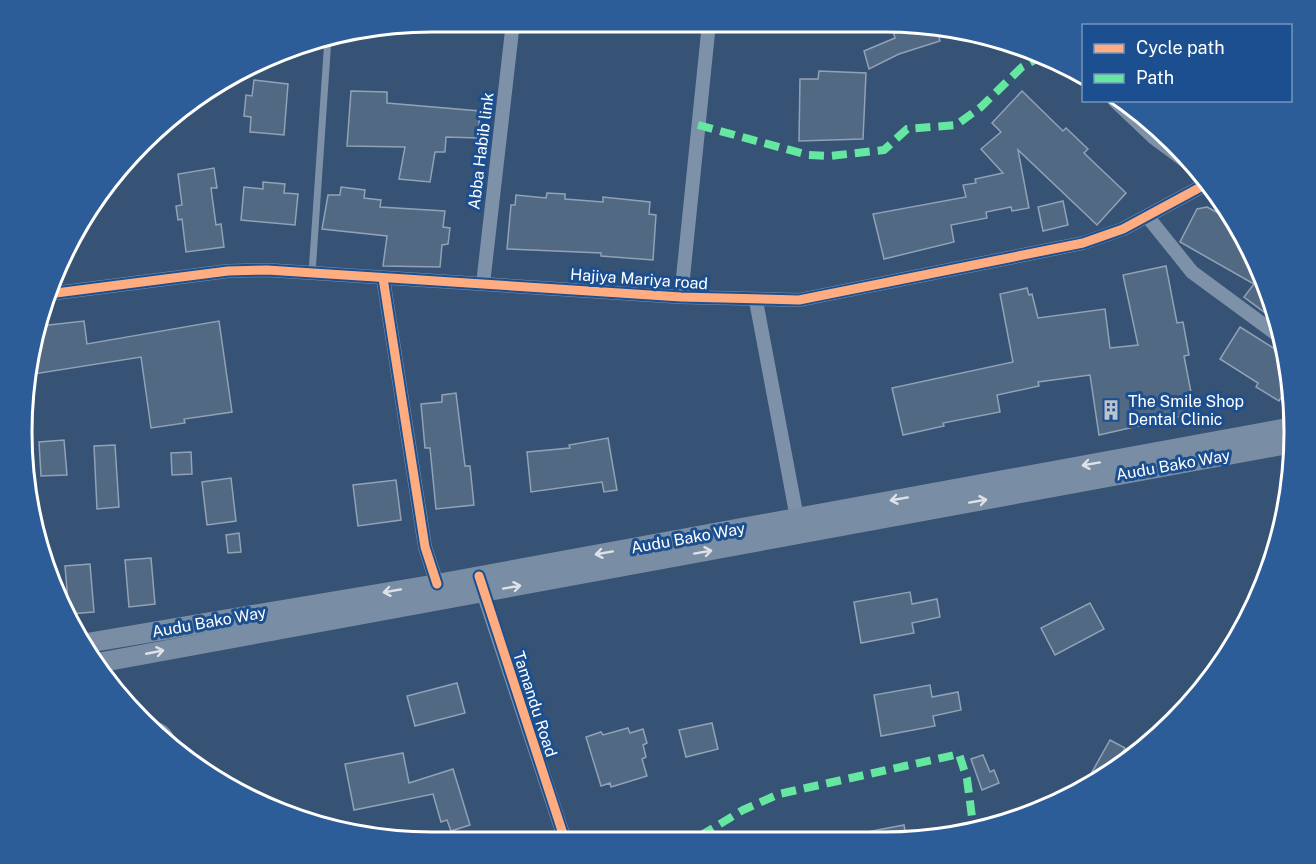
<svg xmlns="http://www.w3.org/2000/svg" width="1316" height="864" font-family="'Public Sans',sans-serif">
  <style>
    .building { fill: #526984; stroke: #92a2b6; stroke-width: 1.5 }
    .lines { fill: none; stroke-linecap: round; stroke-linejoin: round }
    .service { stroke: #7d92a8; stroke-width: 7 }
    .minor { stroke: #7d92a8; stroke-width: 14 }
    .secondary { stroke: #798da4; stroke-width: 20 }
    .quiet { stroke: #66e7a1; stroke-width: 8; stroke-dasharray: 15 8; stroke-linecap: butt }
    .cycleway-casing { stroke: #1b4f8f; stroke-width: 13 }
    .cycleway { stroke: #ffac80; stroke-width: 9 }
    .oneway { stroke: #dee2e8 }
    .labels { text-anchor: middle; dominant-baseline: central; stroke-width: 6; stroke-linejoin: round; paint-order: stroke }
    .street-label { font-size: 16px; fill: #fff; stroke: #1b4f8f }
    .poi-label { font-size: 16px; fill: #fff; stroke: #1b4f8f; text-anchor: start }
    .rim { fill: none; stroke: #fff; stroke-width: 3 }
  </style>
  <rect width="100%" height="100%" fill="#365274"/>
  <g class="building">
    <polygon points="891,24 936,25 940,41 899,54 869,69 864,51 895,38"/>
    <polygon points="819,71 866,73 863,139 799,141 800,79 818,79"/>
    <polygon points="254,80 288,84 284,135 250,132 251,117 244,116 246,95 252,96"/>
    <polygon points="351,91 387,92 387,103 480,111 478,138 446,137 445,152 435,152 430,182 399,179 405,147 347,146"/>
    <polygon points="1022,91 1063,131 1066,128 1088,149 1084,153 1126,193 1097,225 1018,150 1029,208 1012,211 1011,207 986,212 987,218 951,225 954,242 884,259 873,214 966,197 963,185 976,183 975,179 1003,173 981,149 1001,132 992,123"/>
    <polygon points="214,168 217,188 211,188 216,225 221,224 224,247 186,252 182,219 178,220 176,206 182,205 178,174"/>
    <polygon points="263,182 285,184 284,193 298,194 295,225 241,220 244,187 263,189"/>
    <polygon points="341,187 365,190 364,198 381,200 380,207 445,211 443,227 450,228 448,244 442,245 440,267 383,266 387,236 322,229 328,195 340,195"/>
    <polygon points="547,193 565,194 565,199 603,202 603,197 650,202 649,214 656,215 653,260 601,256 601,253 507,249 511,205 515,205 516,195 546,198"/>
    <polygon points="1063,201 1068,225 1043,231 1038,207"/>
    <polygon points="1207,207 1235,222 1253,251 1280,324 1244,297 1254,284 1180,242 1197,209"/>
    <polygon points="1166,266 1177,323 1183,322 1189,355 1184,356 1195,413 1099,435 1090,375 1038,382 1039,386 997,395 1000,412 943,423 944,426 903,435 892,388 1013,362 1000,294 1027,288 1029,295 1032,294 1038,318 1105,309 1110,348 1138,345 1123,275"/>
    <polygon points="84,321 87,344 219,321 232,412 184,419 185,423 151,428 141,357 34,374 33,359 40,326"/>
    <polygon points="1240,327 1286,356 1290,382 1279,401 1256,387 1258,383 1220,359"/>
    <polygon points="456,393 465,466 470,466 474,505 436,509 430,448 425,448 421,404 442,402 442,395"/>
    <polygon points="608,438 617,490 604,492 602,482 531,492 527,452 570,448 569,445"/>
    <polygon points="64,440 67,475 41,476 39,442"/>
    <polygon points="115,445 119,507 97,509 94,446"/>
    <polygon points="191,452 192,474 172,475 171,453"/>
    <polygon points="231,478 236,521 207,525 202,482"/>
    <polygon points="396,480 401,520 358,526 353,485"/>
    <polygon points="239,533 241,552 228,553 226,535"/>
    <polygon points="151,558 155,604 129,607 125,560"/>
    <polygon points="90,564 94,612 69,614 65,566"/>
    <polygon points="910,592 912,604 937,599 940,617 912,623 914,633 861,643 854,602"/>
    <polygon points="1090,603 1104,629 1055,655 1041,628"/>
    <polygon points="457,683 465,713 415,726 407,696"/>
    <polygon points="930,685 932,697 958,692 961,710 933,716 935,726 881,736 874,695"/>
    <polygon points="712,723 718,749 686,757 679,730"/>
    <polygon points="628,728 630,733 643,729 647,743 643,745 646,757 642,759 647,776 611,787 610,783 601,786 586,737 601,732 603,735"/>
    <polygon points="1110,740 1125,748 1112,772 1102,778 1092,772"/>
    <polygon points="403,753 409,783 453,769 470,825 451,831 447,820 441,822 433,794 354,810 345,764"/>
    <polygon points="983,755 990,772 994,770 999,783 982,790 971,759"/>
    <polygon points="904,825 907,842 852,842 851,835"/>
  </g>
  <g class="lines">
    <g class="service">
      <polyline points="312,273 328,38"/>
      <path d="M 148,725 C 166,723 172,737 177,752"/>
      <polyline points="193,763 202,768"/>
    </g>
    <g class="minor">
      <polyline points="1114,100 1153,137 1203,174"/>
      <polyline points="1147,216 1192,272 1283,339"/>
      <polyline points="383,278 425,547 437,584"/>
      <polyline points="483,284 513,22"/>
      <polyline points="48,294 228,271 267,270 681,297 799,300 1083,243 1123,229 1210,182"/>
      <polyline points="681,297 709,23"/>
      <polyline points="756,301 797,518"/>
      <polyline points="481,586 565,840"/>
    </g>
    <g class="secondary">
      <polyline points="81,644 437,584 1293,427"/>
      <polyline points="97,663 1293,443"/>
    </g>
    <g class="quiet">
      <polyline points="698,125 808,155 830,156 884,150 907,129 956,125 981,107 1022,67 1042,56"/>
      <polyline points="678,841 695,839 743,810 779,794 959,754 967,779 974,832"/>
    </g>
    <g class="cycleway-casing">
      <g id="cycleway">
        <polyline points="383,278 425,547 437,584"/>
        <polyline points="48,294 228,271 267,270 681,297 799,300 1083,243 1123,229 1210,182"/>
        <polyline points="479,576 565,840"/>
      </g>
    </g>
    <use href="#cycleway" class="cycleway"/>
  </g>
  <defs><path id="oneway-shaft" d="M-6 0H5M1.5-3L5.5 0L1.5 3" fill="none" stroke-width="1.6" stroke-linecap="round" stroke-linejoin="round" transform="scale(1.5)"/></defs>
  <g class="oneway">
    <use href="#oneway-shaft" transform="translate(1091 464) rotate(170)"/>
    <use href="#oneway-shaft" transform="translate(899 499) rotate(170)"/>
    <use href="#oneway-shaft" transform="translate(978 501) rotate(-10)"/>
    <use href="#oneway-shaft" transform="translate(703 552) rotate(-10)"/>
    <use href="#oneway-shaft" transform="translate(604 553) rotate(170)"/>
    <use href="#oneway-shaft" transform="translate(512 587) rotate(-10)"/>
    <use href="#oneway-shaft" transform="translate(392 591) rotate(170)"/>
    <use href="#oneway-shaft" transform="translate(155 652) rotate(-11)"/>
  </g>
  <defs>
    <g id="building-bare" transform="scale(1.62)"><path d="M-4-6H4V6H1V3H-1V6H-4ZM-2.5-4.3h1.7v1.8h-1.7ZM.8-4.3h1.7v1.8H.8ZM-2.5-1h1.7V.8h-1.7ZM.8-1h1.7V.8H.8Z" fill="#b9c2ce" stroke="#1b4f8f" stroke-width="2.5" paint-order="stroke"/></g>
  </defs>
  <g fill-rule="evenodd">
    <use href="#building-bare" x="1111" y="410"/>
  </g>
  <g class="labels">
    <g class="street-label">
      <text transform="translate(481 151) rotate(-83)">Abba Habib link</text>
      <text transform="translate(639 279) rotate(4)">Hajiya Mariya road</text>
      <text transform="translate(1173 465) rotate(-10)">Audu Bako Way</text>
      <text transform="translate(688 538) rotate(-10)">Audu Bako Way</text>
      <text transform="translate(209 622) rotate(-10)">Audu Bako Way</text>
      <text transform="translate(535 704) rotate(72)">Tamandu Road</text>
    </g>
    <g class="poi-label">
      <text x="1128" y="401">The Smile Shop<tspan x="1128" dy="18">Dental Clinic</tspan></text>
    </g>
  </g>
  <path d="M0 0H1316V864H0ZM432 32H884A400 400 0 0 1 1284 432V432A400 400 0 0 1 884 832H432A400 400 0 0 1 32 432V432A400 400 0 0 1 432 32Z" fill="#2d5d98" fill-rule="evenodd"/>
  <path class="rim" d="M432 32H884A400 400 0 0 1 1284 432V432A400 400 0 0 1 884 832H432A400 400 0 0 1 32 432V432A400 400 0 0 1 432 32Z"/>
  <rect x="1082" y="24" width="210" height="78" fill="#1b4f8f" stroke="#7695bc" stroke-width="1.5"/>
  <rect x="1094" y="44" width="30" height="9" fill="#ffac80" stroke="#7695bc" stroke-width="1.5"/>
  <text x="1136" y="54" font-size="18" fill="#ffffff">Cycle path</text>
  <rect x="1094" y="74" width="30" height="9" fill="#66e7a1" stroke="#7695bc" stroke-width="1.5"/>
  <text x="1136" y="84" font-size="18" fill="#ffffff">Path</text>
</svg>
